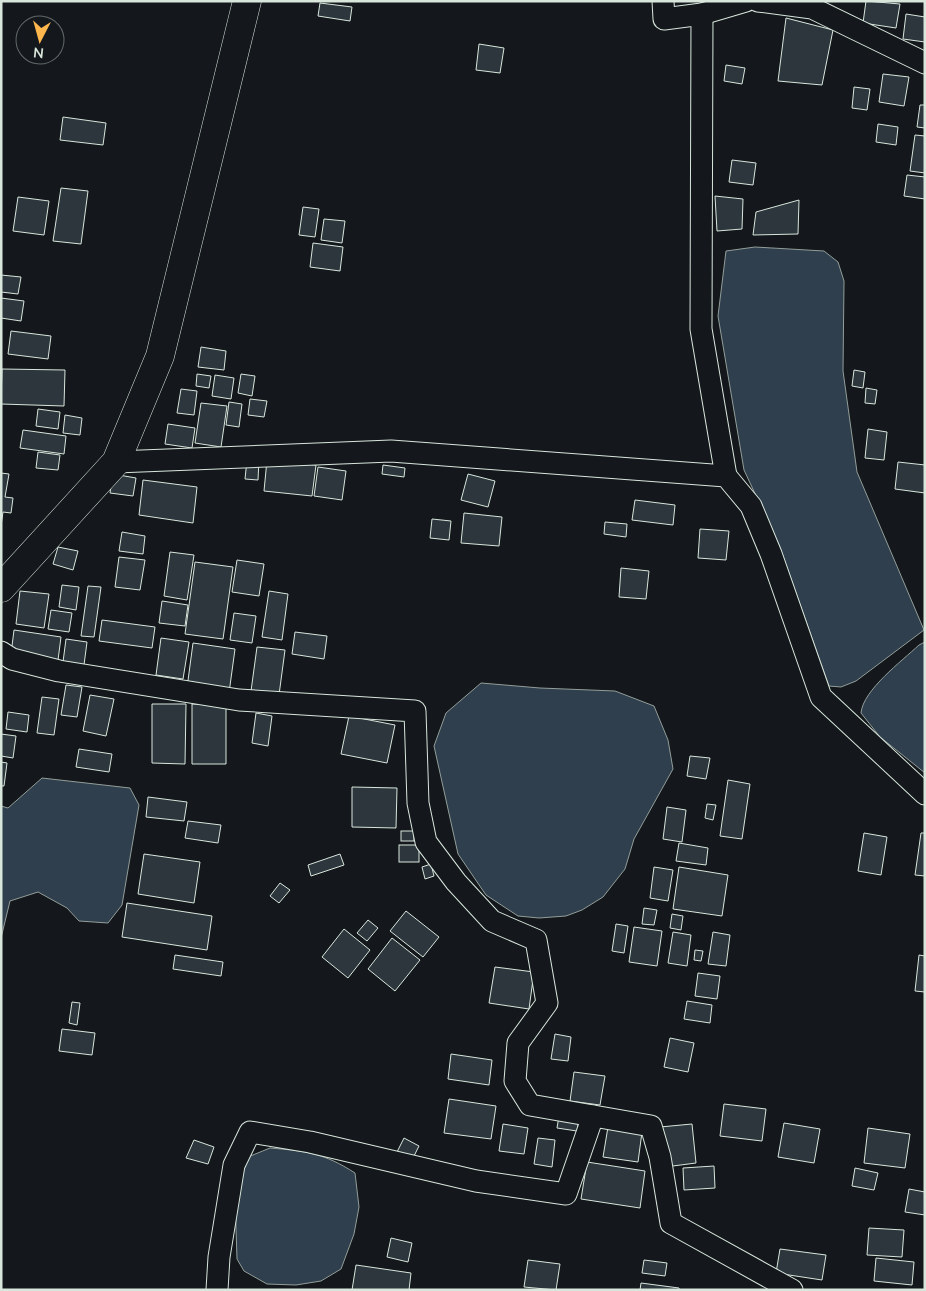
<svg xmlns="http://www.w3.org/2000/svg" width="926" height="1291" font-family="'Nunito Sans',sans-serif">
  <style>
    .water { fill: #2f3f4d; stroke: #939e99 }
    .building { fill: #2c363c; stroke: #d8e6dc }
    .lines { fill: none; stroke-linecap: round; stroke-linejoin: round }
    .minor-casing { stroke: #d8e6dc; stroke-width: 23 }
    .secondary-casing { stroke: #d8e6dc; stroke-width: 29 }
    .minor { stroke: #14181c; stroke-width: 21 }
    .secondary { stroke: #14181c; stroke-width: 28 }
  </style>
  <rect width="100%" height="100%" fill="#14181c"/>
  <g class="water">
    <polygon points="755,247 824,251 838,262 844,281 843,371 857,472 924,630 856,681 841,687 829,686 779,545 744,470 718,316 726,251"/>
    <path d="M 925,642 L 925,773 L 880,737 L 861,713 C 863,690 902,661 919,645 Z"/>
    <polygon points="481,683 540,688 615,691 654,706 668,740 673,769 634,839 625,869 603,897 582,910 566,916 539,918 518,916 486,895 458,854 434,746 446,713"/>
    <polygon points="42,778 130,788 139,805 122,905 108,923 79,921 67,908 38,892 10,901 1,938 1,806 8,808"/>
    <path d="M 270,1148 C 306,1151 324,1153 355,1173 L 359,1207 L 354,1234 L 341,1269 L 321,1281 L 296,1285 L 267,1284 L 244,1271 L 237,1259 L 235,1197 L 248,1157 Z"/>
  </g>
  <g class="building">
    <polygon points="866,1 900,4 896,28 863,23"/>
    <polygon points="320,3 352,7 350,21 318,16"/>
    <polygon points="906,14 925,17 925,42 903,39"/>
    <polygon points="786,18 833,30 822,85 778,81"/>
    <polygon points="479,44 504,48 500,73 476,70"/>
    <polygon points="726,65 745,68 742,84 724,81"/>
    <polygon points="883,74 909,77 904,106 879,102"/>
    <polygon points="854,87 870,89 867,110 852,108"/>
    <polygon points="920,105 925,105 925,128 917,127"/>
    <polygon points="63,117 106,123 103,145 60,140"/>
    <polygon points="878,124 898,127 896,145 876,142"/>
    <polygon points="915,135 925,136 925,173 910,171"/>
    <polygon points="732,160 756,163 753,185 729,182"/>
    <polygon points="907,175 925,177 925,199 904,196"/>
    <polygon points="61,188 88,191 81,244 53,241"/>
    <polygon points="715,196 743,199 742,229 717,231"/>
    <polygon points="18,197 49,201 44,235 13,231"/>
    <polygon points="799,200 798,234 753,235 756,212"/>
    <polygon points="303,207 319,209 315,237 299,235"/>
    <polygon points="324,219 345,221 342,243 321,240"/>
    <polygon points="313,243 343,247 340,271 310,267"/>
    <polygon points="1,275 21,277 18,294 1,292"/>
    <polygon points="1,298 24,301 21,321 1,318"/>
    <polygon points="11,331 51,336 48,359 8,354"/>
    <polygon points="201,347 226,351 224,370 198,367"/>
    <polygon points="2,369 65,370 64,406 1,404"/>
    <polygon points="854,370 865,372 863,388 852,386"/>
    <polygon points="197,374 211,376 209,388 196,386"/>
    <polygon points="241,374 255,376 252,396 238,393"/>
    <polygon points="215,375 234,378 231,399 212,396"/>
    <polygon points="866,388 877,390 875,404 865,403"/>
    <polygon points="181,389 197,391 194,415 177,413"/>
    <polygon points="250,399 267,401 264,417 248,415"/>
    <polygon points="229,402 242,404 239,427 226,425"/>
    <polygon points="201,403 227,406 221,447 195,443"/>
    <polygon points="38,409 60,412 58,429 36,426"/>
    <polygon points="65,415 82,418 80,435 63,433"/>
    <polygon points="168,424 195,428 192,448 165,444"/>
    <polygon points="868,429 887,432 884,460 865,458"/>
    <polygon points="23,430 66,436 64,454 20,448"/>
    <polygon points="38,452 60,455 58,470 36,468"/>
    <polygon points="247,460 259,460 258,480 245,479"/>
    <polygon points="267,460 316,465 312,496 264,491"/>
    <polygon points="898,462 925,465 925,493 895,489"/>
    <polygon points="383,465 405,468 404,477 382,474"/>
    <polygon points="318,467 346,471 342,500 314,496"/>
    <polygon points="1,473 9,474 5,497 13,498 11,513 3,512 1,526"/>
    <polygon points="113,474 136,478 133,496 110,493"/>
    <polygon points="468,474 495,481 488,507 461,500"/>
    <polygon points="143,480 197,487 193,523 139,515"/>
    <polygon points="635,500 675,505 673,525 632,520"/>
    <polygon points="464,513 502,517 499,546 461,543"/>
    <polygon points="432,519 451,521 449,540 430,538"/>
    <polygon points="605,522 627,524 626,537 604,534"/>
    <polygon points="700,529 729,531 726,560 698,558"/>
    <polygon points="122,532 145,536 143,554 119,551"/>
    <polygon points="58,547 78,551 73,570 53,564"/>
    <polygon points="170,552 194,555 187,600 164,596"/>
    <polygon points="119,557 145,560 140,590 115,587"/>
    <polygon points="237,560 264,564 259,596 232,592"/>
    <polygon points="195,562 233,567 223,639 185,634"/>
    <polygon points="621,568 649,571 646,599 619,597"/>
    <polygon points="62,585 79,587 76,610 59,607"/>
    <polygon points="88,586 101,587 94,637 81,636"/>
    <polygon points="20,591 49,594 44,628 16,624"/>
    <polygon points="269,591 288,594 282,640 262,637"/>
    <polygon points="162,601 188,605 185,626 159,623"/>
    <polygon points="51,610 72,613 69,632 48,629"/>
    <polygon points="234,613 256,616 252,643 230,640"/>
    <polygon points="102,620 155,627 152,648 99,641"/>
    <polygon points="14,630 61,637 58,660 11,654"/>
    <polygon points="295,632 327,636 324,659 292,654"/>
    <polygon points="161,638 189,642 183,679 156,675"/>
    <polygon points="66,639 87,642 84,665 63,662"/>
    <polygon points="193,643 235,649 229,693 187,688"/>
    <polygon points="257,647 285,650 279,695 251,691"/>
    <polygon points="66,685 82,687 77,717 61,715"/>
    <polygon points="90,695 114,699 106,736 83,731"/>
    <polygon points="42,697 59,699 54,735 37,733"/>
    <polygon points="152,704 186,704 185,764 152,763"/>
    <polygon points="192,704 226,705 226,764 192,764"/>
    <polygon points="8,712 29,715 27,732 6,729"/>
    <polygon points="256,713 272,716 268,746 252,743"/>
    <polygon points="349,716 395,725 387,763 341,754"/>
    <polygon points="1,734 16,736 13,758 1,756"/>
    <polygon points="79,749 112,754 109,772 76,767"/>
    <polygon points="690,756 710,758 706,779 687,776"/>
    <polygon points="1,762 7,763 4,786 1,786"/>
    <polygon points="728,780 750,784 742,839 720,836"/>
    <polygon points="352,787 397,788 396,828 352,827"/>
    <polygon points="148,797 187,802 184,821 146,817"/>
    <polygon points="707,804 716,805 713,820 705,818"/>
    <polygon points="667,807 686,810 682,842 663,839"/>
    <polygon points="188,821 221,825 218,843 185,838"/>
    <rect x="401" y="831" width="13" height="10"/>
    <polygon points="864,833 887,837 881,875 858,871"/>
    <polygon points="921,833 925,833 925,876 915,875"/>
    <polygon points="679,843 708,848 706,865 676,861"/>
    <rect x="399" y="845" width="20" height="17"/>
    <polygon points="144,854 200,862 194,903 138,894"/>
    <polygon points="340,854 344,865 311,876 308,865"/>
    <polygon points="431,864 434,876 425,879 422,867"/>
    <polygon points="654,867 673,870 668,901 650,898"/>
    <polygon points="679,867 728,875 722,916 673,909"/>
    <polygon points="280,883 290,890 279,903 270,896"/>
    <polygon points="127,903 212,916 207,950 122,937"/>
    <polygon points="644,908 657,910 654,925 642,924"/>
    <polygon points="406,911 439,937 423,957 390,931"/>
    <polygon points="672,914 683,916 681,930 670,928"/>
    <polygon points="368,920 378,928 367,941 357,933"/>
    <polygon points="616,924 628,926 624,953 612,951"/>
    <polygon points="634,927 662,931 657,966 629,962"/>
    <polygon points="344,929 370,950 348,978 322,957"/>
    <polygon points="673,932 691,935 687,966 668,963"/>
    <polygon points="713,932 730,935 726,966 708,964"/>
    <polygon points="392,938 420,960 395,991 368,969"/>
    <polygon points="695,950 703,951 701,961 694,960"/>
    <polygon points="175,955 223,962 221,976 173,969"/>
    <polygon points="919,955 925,956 925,992 915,991"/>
    <polygon points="495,967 534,972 529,1009 489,1003"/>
    <polygon points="698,973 720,976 717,999 695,996"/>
    <polygon points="687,1001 712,1005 710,1023 684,1019"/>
    <polygon points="72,1002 80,1003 77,1025 69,1023"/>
    <polygon points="62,1029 95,1033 92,1055 59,1051"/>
    <polygon points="555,1034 571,1037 568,1061 551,1059"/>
    <polygon points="670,1038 694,1043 688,1072 664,1067"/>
    <polygon points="451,1054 492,1060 489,1085 448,1079"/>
    <polygon points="574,1072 605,1076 600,1105 570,1101"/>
    <polygon points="449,1099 496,1106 491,1139 444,1133"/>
    <polygon points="724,1104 766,1109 762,1141 720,1136"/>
    <polygon points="559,1116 579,1119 577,1131 557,1128"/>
    <polygon points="784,1123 820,1129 814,1163 778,1157"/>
    <polygon points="503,1124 528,1128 524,1154 499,1151"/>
    <polygon points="692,1124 696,1163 665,1167 660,1127"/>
    <polygon points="608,1127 642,1132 638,1162 603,1157"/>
    <polygon points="868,1128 910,1134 905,1168 864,1163"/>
    <polygon points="404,1138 419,1146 412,1160 397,1152"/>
    <polygon points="538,1138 555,1140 552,1167 534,1164"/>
    <polygon points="194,1140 214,1147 208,1164 186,1158"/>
    <polygon points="587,1162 645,1171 640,1208 581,1199"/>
    <polygon points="714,1166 715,1188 684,1190 683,1168"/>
    <polygon points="855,1168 878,1173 874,1190 852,1186"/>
    <polygon points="909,1189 925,1192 925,1215 905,1212"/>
    <polygon points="869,1228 904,1230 902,1257 867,1255"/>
    <polygon points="391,1238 412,1243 408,1262 387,1257"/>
    <polygon points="780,1249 826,1255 822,1280 776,1273"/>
    <polygon points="876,1258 914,1262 912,1285 874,1281"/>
    <polygon points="528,1260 560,1264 556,1290 524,1287"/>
    <polygon points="644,1260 667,1263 665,1276 642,1273"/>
    <polygon points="356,1265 411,1273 409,1290 352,1290"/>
    <polygon points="641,1283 679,1288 679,1290 640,1290"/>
  </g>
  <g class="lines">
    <g class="minor-casing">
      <g id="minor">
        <polyline points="663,1 664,19 702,14 701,329 726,476"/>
        <polyline points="758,1 812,8 925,63"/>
        <polyline points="702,14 746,1"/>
        <polyline points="116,462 391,451 726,476 751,506 771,554 821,697 925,794"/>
        <polyline points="1,652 12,659 59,671 239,700 415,711 418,803 426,842 456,882 492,921 536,940 547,1003 518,1043 515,1081 530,1105 651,1126 660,1157 671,1223 792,1290"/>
        <polyline points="217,1290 219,1257 234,1165 250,1132 310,1142 476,1181 566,1194 593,1116"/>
      </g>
    </g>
    <g class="secondary-casing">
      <polyline id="secondary" points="1,588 116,462 160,356 247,1"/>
    </g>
    <use href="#minor" class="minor"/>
    <use href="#secondary" class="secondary"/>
  </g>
  <rect width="926" height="1291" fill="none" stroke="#d8e6dc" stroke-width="5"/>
  <g transform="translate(40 40) rotate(186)"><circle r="24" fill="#14181c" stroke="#626a69"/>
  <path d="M0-4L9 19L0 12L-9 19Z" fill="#ffb74d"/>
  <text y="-8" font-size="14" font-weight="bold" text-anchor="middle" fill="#d8e6dc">N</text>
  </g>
</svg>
